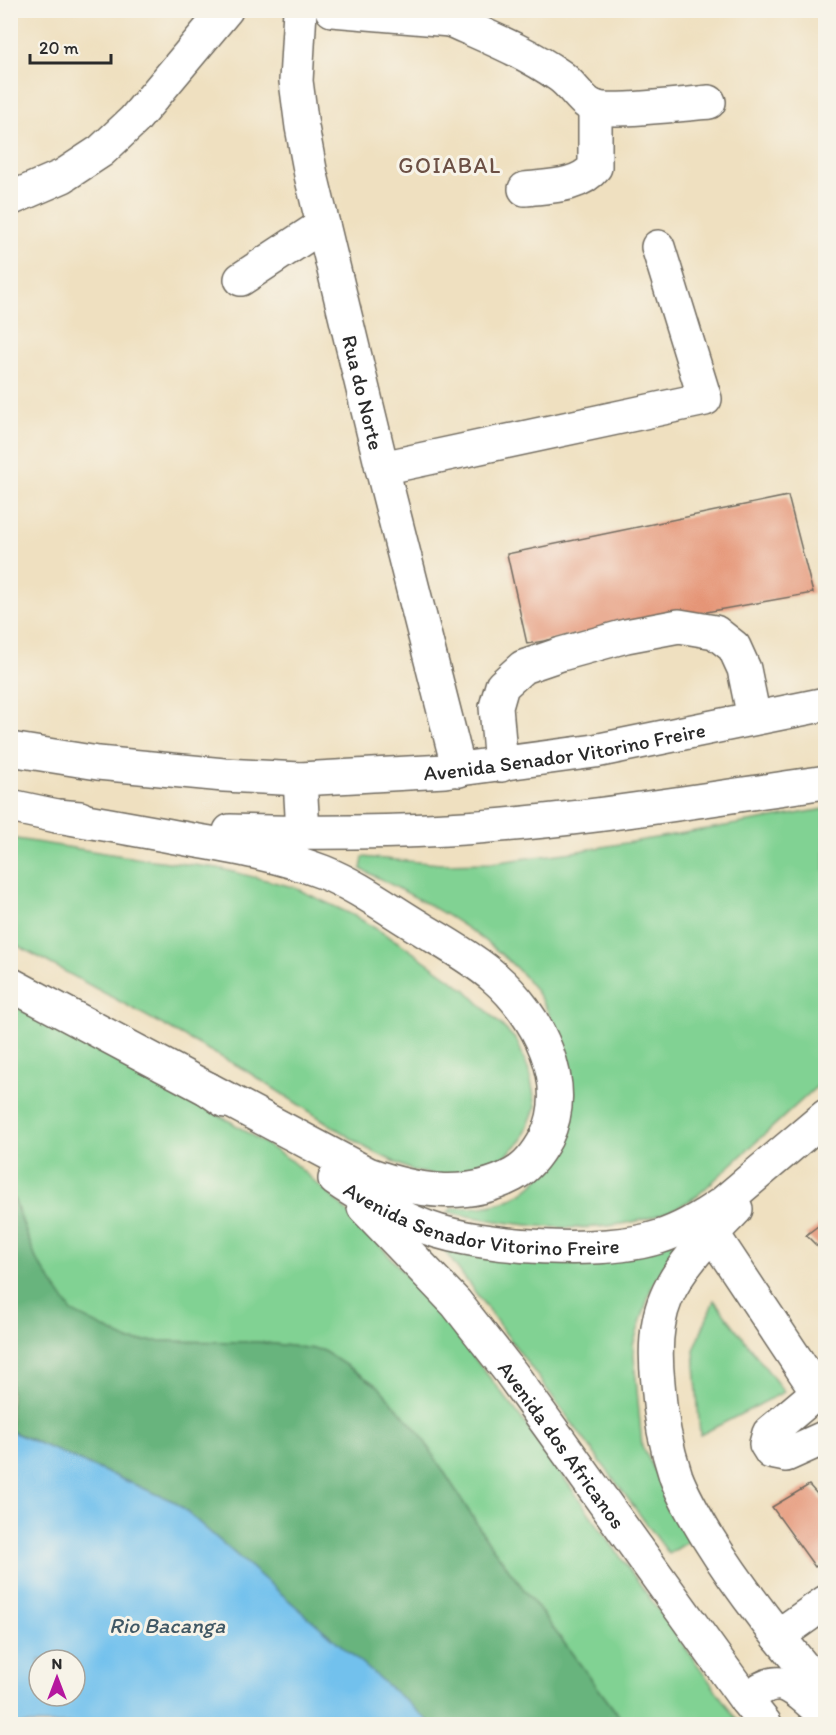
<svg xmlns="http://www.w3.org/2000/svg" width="836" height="1735" font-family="Itim,sans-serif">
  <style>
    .green { fill: #81d293; stroke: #567e5f; stroke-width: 1.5 }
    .forest { fill: #68b47d; stroke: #4a7054; stroke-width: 1.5 }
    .water { fill: #72c1ed; stroke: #4e768c; stroke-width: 1.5; fill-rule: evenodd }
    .building { fill: #e59476 }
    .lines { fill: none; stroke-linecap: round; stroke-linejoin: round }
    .minor-casing { stroke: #706a5f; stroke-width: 36 }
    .major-casing { stroke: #706a5f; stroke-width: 36 }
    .minor { stroke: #fff; stroke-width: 33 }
    .major { stroke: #fff; stroke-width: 33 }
    .labels { text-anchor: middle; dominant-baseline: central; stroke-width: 6; stroke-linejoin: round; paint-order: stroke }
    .street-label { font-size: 21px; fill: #2b2b2b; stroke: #f7f3e8 }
    .neighbourhood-label { font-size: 22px; letter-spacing: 1.5px; fill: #6c5045; stroke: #f7f3e8 }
    .water-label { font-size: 22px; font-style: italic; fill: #405865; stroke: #f7f3e8 }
  </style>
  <rect width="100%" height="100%" fill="#f7f3e8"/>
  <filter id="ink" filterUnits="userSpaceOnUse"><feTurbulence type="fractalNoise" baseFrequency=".0167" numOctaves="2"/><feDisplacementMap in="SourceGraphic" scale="12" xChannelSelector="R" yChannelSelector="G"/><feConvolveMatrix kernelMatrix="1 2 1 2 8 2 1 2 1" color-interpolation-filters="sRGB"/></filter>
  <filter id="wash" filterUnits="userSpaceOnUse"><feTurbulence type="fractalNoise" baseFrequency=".008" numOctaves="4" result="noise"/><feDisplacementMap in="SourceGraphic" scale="24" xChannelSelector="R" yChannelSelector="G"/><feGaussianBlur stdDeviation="1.35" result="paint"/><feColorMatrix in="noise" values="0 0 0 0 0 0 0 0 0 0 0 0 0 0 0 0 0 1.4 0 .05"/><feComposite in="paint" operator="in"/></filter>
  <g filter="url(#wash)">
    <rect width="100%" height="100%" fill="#efe0c0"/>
    <g class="green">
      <path d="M 825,809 L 825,1079 L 697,1196 C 689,1201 681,1206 672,1210 C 602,1239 520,1227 448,1212 L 453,1208 C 472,1208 493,1208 511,1199 C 527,1192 549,1172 555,1155 C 560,1141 560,1124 562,1110 C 564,1100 568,1088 567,1078 C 564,1042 548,1002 523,975 C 478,927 419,899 361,869 L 363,857 L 440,864 L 491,863 L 573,852 Z"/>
      <polygon points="10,838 136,858 218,868 293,887 355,916 401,944 466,990 517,1041 529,1071 536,1106 522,1140 498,1163 472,1173 442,1176 413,1171 368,1149 245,1070 11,942"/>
      <polygon points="10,1003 231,1122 289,1159 330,1195 367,1231 431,1303 516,1411 740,1724 625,1724 489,1543 420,1434 378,1386 322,1350 258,1342 130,1341 71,1312 36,1259 11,1190"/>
      <polygon points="691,1232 652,1286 633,1345 642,1446 691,1540 669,1554 441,1246"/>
      <polygon points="714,1300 784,1392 700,1435 694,1350"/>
    </g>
    <polygon class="forest" points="10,1190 36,1259 72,1312 130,1341 258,1342 322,1350 378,1386 420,1434 489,1543 625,1724 432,1724 175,1502 11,1431"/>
    <path class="water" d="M 10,1431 L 175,1502 L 432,1724 L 11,1724 ZM 39,1660 L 75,1660 L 75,1696 L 39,1696 Z"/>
    <g id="blocks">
      <g class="building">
        <polygon points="788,496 813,593 527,644 507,554"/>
        <polygon points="826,1220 826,1255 806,1235"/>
        <polygon points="809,1485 826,1504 826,1560 815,1567 772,1507"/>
      </g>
    </g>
  </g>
  <g filter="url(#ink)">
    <use href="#blocks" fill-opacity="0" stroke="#706a5f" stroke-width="1.5"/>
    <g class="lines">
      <g class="minor-casing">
        <g id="minor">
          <path id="s1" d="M 300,10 L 296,81 L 302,127 L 311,175 L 382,468 L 459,770"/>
          <polyline points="332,10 450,20 456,10"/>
          <path d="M 450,20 C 488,37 526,52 560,76 C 573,85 580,101 594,107 C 609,113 688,104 709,102"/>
          <path d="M 525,189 C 550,186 579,187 595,167 L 595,107"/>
          <polyline points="10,199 63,176 101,151 134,120 226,10"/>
          <polyline points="241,279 323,225"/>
          <polyline points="382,468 705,399 658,247"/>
          <path id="s2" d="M 10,749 L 98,763 L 224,775 L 300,779 L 445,771 L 595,751 L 826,704"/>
          <polyline points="501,765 496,707 502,686 523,667 561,654 626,636 679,626 715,632 734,647 744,669 754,718"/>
          <polyline points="300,779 303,833"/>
          <polyline points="712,1233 817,1391"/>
          <polyline points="826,1385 769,1433 766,1444 771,1452 786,1455 826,1437"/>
          <polyline points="778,1636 826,1602"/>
        </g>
      </g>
      <g class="major-casing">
        <g id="major">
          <polyline points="10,806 57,816 80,818"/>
          <path d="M 57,816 C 100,823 143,831 187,839 C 233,847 279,855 323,872 C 358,886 390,910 422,929 C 446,944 472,958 494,977 C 537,1014 573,1082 546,1138 C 538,1153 528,1167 513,1175 C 466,1200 415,1191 368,1174 L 208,1089"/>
          <path d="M 230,831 C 302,833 375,833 447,829 C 574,822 700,800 826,782"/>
          <polyline points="10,984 208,1089 225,1101"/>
          <path id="s3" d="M 335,1179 C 359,1196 401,1218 428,1228 C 482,1248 604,1255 659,1237 C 682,1230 703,1217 723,1203 L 826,1116"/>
          <path id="s4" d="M 364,1207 L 456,1303 L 511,1373 L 746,1700 L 765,1724"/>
          <path d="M 736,1209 C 711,1235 680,1264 666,1298 C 655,1324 655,1356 658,1383 C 660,1415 666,1447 676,1477 C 684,1498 696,1518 708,1538 C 742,1593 784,1644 826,1695"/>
          <path d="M 746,1700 C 781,1668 795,1689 824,1715"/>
        </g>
      </g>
      <use href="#minor" class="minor"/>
      <use href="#major" class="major"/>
    </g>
  </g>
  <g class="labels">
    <g class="street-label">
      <text stroke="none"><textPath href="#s1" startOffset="390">Rua do Norte</textPath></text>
      <text stroke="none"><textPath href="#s2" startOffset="558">Avenida Senador Vitorino Freire</textPath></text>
      <text stroke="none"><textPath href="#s3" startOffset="156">Avenida Senador Vitorino Freire</textPath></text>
      <text stroke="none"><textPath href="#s4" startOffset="310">Avenida dos Africanos</textPath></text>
    </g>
    <g class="neighbourhood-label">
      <text x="450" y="165">GOIABAL</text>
    </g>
    <g class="water-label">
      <text x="167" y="1625">Rio Bacanga</text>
    </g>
  </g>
  <rect width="836" height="1735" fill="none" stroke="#f7f3e8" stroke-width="36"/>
  <g transform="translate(57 1678)"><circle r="28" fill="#f7f3e8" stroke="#a5a39c" stroke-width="1.5"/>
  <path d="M0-4.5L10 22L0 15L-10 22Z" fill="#b5179e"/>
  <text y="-9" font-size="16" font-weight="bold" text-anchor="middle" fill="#2b2b2b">N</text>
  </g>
  <path d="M30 54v9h81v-9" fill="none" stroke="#2b2b2b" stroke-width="3"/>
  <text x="39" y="54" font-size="18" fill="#2b2b2b" stroke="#f7f3e8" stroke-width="4.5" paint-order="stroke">20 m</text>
</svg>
